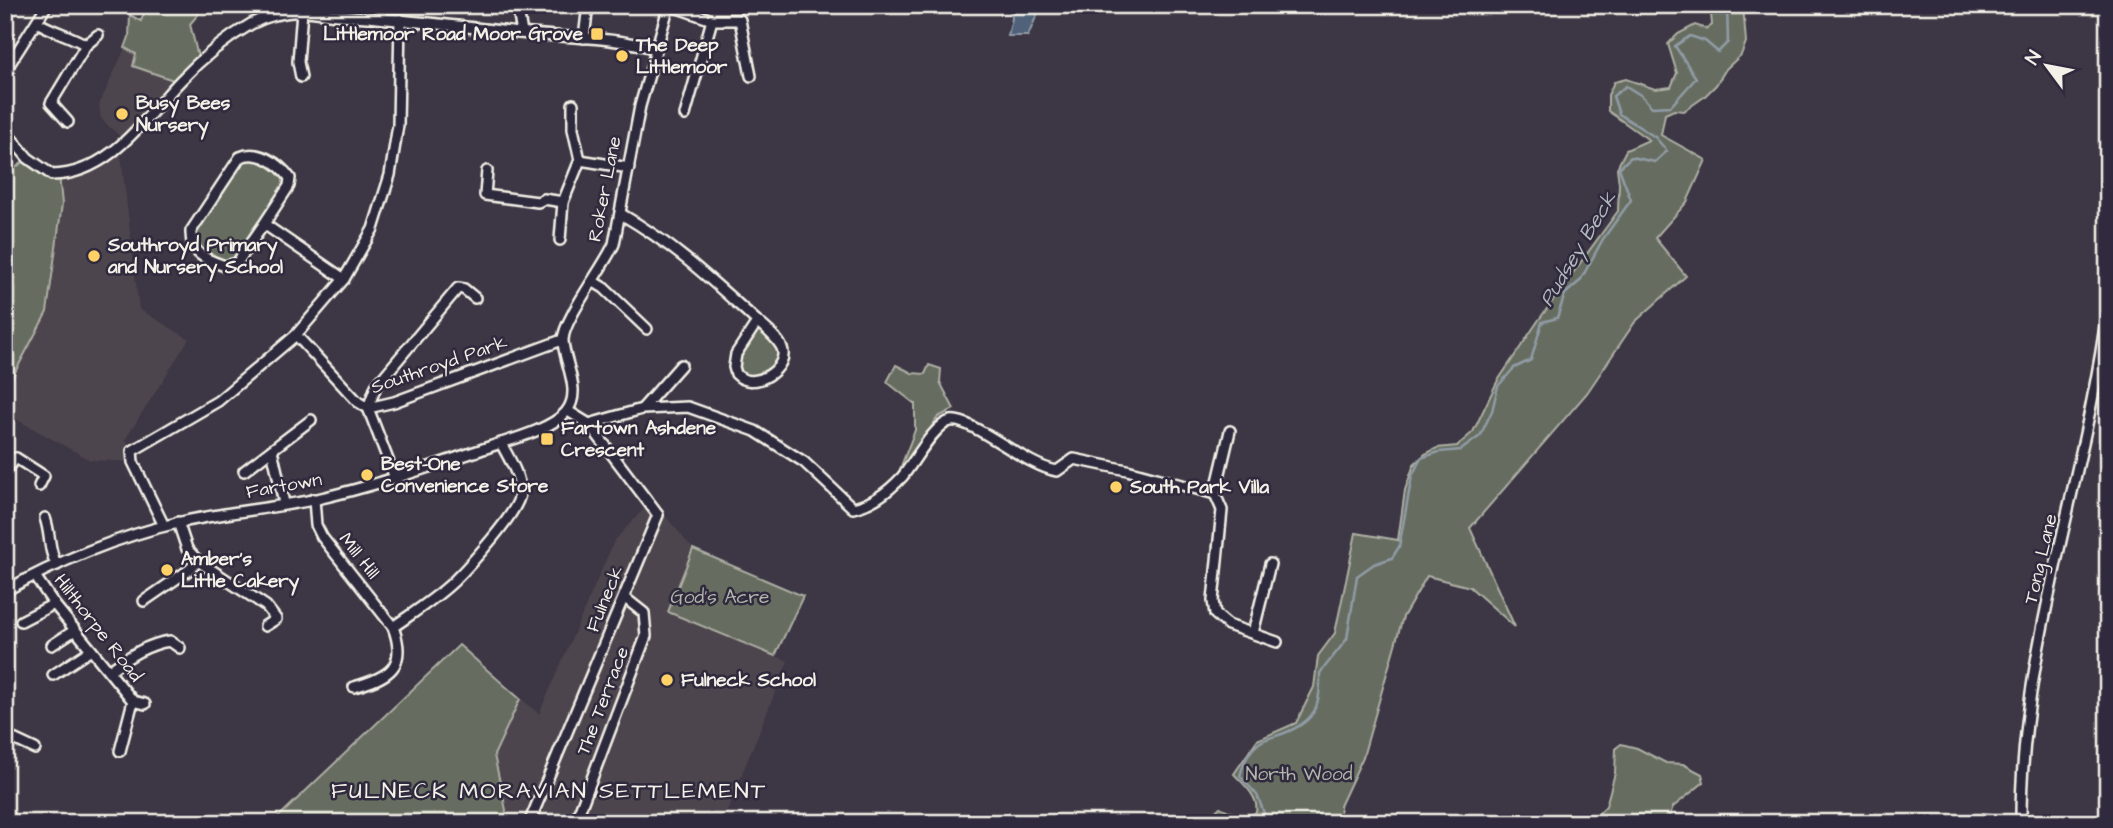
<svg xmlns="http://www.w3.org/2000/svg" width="2113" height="828" font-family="'Architects Daughter',sans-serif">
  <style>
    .built { fill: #4e444d }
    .green { fill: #666d60; stroke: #adafa4; stroke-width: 2 }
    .water { fill: #4f627a; stroke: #919ba6; stroke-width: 2 }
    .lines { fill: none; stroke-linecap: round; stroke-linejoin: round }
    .stream { stroke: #919ba6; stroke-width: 2.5 }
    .minor-casing { stroke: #f4f1e8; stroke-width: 14 }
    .minor { stroke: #2f2a3d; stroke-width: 9 }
    .poi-dot { fill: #ffd166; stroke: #2f2a3d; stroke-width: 2.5 }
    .labels { text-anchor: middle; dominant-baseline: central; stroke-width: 5; stroke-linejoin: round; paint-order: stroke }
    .poi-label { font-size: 19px; font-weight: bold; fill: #f4f1e8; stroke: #2f2a3d; text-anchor: start }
    .street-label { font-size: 19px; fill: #f4f1e8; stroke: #2f2a3d }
    .park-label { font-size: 19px; fill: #b4b6ab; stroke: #2f2a3d }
    .water-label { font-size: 21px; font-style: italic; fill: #b2b8bc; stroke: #2f2a3d }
    .quarter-label { font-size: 23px; letter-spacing: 2px; fill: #f4f1e8; stroke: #2f2a3d }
  </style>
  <rect width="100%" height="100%" fill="#3d3644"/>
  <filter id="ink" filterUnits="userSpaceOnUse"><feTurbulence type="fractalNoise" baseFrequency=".0143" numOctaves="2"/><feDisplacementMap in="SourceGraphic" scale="14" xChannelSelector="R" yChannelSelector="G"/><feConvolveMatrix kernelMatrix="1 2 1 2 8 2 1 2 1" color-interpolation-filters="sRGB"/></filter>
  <g filter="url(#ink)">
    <g class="built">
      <polygon points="125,48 136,54 133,66 179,82 125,141 101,119 99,105"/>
      <polygon points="120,146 139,309 189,339 125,440 133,449 133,462 90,460 5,413 5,391 47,312 59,175 77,170"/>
      <polygon points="652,500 693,549 668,612 788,661 722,823 505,823 505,810 272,823 459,645 539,714 614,541"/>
    </g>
    <g class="green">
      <polygon points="147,5 206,5 190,24 199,61 179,82 133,66 136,54 125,48 129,37 130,15 141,21"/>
      <path d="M 1715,5 L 1743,5 L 1746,42 L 1741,55 L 1726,69 L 1716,85 L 1704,97 L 1684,111 L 1674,110 L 1665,114 L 1661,135 L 1706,160 L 1687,202 L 1655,238 L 1686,276 L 1635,322 L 1587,393 L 1470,528 L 1515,627 L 1470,587 L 1427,576 L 1403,617 L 1363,757 L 1340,806 L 1340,823 L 1203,823 L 1220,807 C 1232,812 1245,821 1256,812 C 1259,797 1244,785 1234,774 L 1257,740 L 1296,723 L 1314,687 L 1318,656 L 1335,633 L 1356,533 L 1398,540 L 1405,490 L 1414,464 L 1425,454 L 1437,448 L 1457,446 L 1473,432 L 1497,382 L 1538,321 L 1618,211 L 1619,184 L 1617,168 L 1626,150 L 1649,140 L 1608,111 L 1608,95 L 1614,82 L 1626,79 L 1655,89 L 1671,87 L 1677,73 L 1668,44 L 1678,34 L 1695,25 L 1707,29 L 1712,25 L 1711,14 Z"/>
      <polygon points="256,153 290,178 237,263 225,266 197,253 191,231 240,157"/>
      <polygon points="28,158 59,175 62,204 47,312 5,391 5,176"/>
      <polygon points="757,322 784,355 764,379 740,378 734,360"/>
      <polygon points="896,365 912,373 925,374 929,365 941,369 940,382 954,409 938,417 903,470 900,469 915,430 915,404 887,382"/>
      <polygon points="693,549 803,596 775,656 668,612"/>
      <polygon points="459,645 520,699 494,755 506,810 505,823 272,823"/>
      <polygon points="1621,744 1637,748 1666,763 1683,764 1702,774 1704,782 1673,807 1667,823 1589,823 1606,806 1615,773 1616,748"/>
      <polygon points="1982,813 2012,816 2012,823 1981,823"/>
    </g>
    <polygon class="water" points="1004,5 1041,5 1028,36 1008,36 1012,18 1011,13"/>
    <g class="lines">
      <g class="stream">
        <polyline points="1206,823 1218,811 1237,822 1244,823"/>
        <path d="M 1258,823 L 1264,813 L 1257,795 L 1240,776 C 1243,764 1248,751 1259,743 C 1264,739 1273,737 1279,735 C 1314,723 1321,709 1320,673 L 1347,639 L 1357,576 L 1374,564 L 1392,558 L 1399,547 L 1412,476 L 1421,458 L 1439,452 L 1461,450 L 1480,436 L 1492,411 L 1498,386 L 1514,368 L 1531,360 L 1542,322 L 1557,318 L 1565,294 L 1580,281 L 1603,239 L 1631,200 L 1619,168 L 1631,157 L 1655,162 L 1667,151 L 1655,137 L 1619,114 L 1613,96 L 1626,86 L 1642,96 L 1652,107 L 1671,106 L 1696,78 L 1675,46 L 1690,36 L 1705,41 L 1718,52 L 1728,42 L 1727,5"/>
      </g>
      <g class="minor-casing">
        <g id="minor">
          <polyline points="517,5 522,33"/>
          <polyline points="669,5 712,20 740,20 751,76"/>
          <polyline points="243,8 246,5"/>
          <polyline points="381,17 382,5"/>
          <path d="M 37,22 C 53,32 70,35 86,45 L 51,103 L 68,122"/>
          <polyline points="584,38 588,5"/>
          <polyline points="86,45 98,35"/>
          <polyline points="5,71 47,5"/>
          <polyline points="301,77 298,62 302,11"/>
          <polyline points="685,115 712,20"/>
          <path d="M 5,131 L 28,158 L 52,175 C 111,174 144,118 181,80 C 202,58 225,39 251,24 C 267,15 285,12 302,11 C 315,11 327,14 339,15 C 399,19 459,26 519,33 C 564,38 612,36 656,49"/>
          <polyline points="580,160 629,168"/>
          <polyline points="487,171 485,195 538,202 544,199 563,202"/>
          <path d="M 621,214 C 671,243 706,275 748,313 C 758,323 776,335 782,348 C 790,367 754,393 736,374 L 734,367 L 736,354 L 757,322"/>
          <path d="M 264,224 L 289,186 L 290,178 C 279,163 258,149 240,157 L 191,231 C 190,254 205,259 225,266 L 237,263 L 264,224 L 344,279"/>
          <polyline points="560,240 563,202 580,160 573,129 573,104"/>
          <polyline points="594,282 604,288 647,329"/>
          <polyline points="296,335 358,402 368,408"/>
          <polyline points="368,408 394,402 562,340"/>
          <polyline points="368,408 376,386 458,288 464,289 475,298"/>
          <polyline points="368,408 395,478"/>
          <polyline points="642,409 681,365"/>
          <path d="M 589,424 L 642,409 L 688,407 L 755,431 L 804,462 L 853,508 C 872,504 889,491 902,477 C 913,464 935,423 951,421 C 973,418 1025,466 1057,471 L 1074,459 L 1127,470 L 1215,494"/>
          <polyline points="272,450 284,503"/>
          <polyline points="5,471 16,458 44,476 39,486"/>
          <polyline points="244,471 311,420"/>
          <polyline points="1215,494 1222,510 1213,601 1215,614 1228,625 1277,642"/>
          <polyline points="1215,494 1230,431"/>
          <path d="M 314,499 L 316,525 L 322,537 L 393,627 C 408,667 389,677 354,687"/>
          <path d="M 45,518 C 51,534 48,551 57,565"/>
          <polyline points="178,522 187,549 198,561 266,606 276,619 265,626"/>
          <polyline points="164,526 133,462 132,451 218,401 296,335 344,279 373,229 390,175 398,125 400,19"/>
          <polyline points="35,576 54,604 133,701 120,751"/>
          <path d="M 5,591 C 56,562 120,536 177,523 C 223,512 271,509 317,499 C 376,486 432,466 489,447 C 510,440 552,429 566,412 C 583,392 564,363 563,341 C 562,321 604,267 614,244 L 640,106 L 669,5"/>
          <polyline points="144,601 189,570 198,561"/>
          <polyline points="21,621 54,604"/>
          <path d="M 393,627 C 413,613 435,599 453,582 C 468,567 520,511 520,493 C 521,476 508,457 501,443"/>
          <polyline points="1253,633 1270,564"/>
          <polyline points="52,645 75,630"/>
          <path d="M 109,671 C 128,657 147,644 170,641 L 180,648"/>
          <polyline points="53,675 91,650"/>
          <polyline points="133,701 145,704"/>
          <polyline points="5,735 35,749"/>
          <polyline points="529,823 658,515 589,424 568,411"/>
          <polyline points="575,823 646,636 644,613 625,598"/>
          <path d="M 2021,823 C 2020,647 2086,478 2108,305"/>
        </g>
      </g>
      <use href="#minor" class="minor"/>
    </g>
  </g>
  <g class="poi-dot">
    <rect x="590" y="27" width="14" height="14" rx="3.5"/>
    <circle cx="622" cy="56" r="7"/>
    <circle cx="122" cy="114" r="7"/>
    <circle cx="94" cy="256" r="7"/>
    <rect x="540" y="432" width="14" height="14" rx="3.5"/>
    <circle cx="367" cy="475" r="7"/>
    <circle cx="1116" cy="487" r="7"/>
    <circle cx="167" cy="570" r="7"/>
    <circle cx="667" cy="680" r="7"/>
  </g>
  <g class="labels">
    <g class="poi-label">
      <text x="583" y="34" text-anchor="end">Littlemoor Road Moor Grove</text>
      <text x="636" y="45">The Deep<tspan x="636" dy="22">Littlemoor</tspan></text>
      <text x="136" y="103">Busy Bees<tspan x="136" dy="22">Nursery</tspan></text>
      <text x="108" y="245">Southroyd Primary<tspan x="108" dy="22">and Nursery School</tspan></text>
      <text x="561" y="428">Fartown Ashdene<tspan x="561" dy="22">Crescent</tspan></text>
      <text x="381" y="464">Best-One<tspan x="381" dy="22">Convenience Store</tspan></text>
      <text x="1130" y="487">South Park Villa</text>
      <text x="181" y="559">Amber's<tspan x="181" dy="22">Little Cakery</tspan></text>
      <text x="681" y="680">Fulneck School</text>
    </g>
    <g class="street-label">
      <text transform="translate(605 189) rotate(-79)">Roker Lane</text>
      <text transform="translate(439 365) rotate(-19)">Southroyd Park</text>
      <text transform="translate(284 486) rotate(-10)">Fartown</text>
      <text transform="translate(359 556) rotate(52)">Mill Hill</text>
      <text transform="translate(2041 559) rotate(-77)">Tong Lane</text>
      <text transform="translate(605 599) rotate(-68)">Fulneck</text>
      <text transform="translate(98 628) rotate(52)">Hillthorpe Road</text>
      <text transform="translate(603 701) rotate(-69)">The Terrace</text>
    </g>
    <g class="park-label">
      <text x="720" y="597">God's Acre</text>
      <text x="1299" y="774">North Wood</text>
    </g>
    <g class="water-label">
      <text transform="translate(1578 249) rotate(-59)">Pudsey Beck</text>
    </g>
    <g class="quarter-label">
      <text x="549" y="791">FULNECK MORAVIAN SETTLEMENT</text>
    </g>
  </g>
  <rect width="2113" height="828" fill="none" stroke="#2f2a3d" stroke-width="28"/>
  <rect x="14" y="14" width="2085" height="800" fill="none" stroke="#f4f1e8" stroke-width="2.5" filter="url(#ink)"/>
  <g transform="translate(2047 66) rotate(302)" stroke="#2f2a3d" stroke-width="5" paint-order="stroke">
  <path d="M0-5L12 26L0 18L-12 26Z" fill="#f4f1e8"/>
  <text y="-10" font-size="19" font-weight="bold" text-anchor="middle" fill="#f4f1e8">N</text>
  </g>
</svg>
